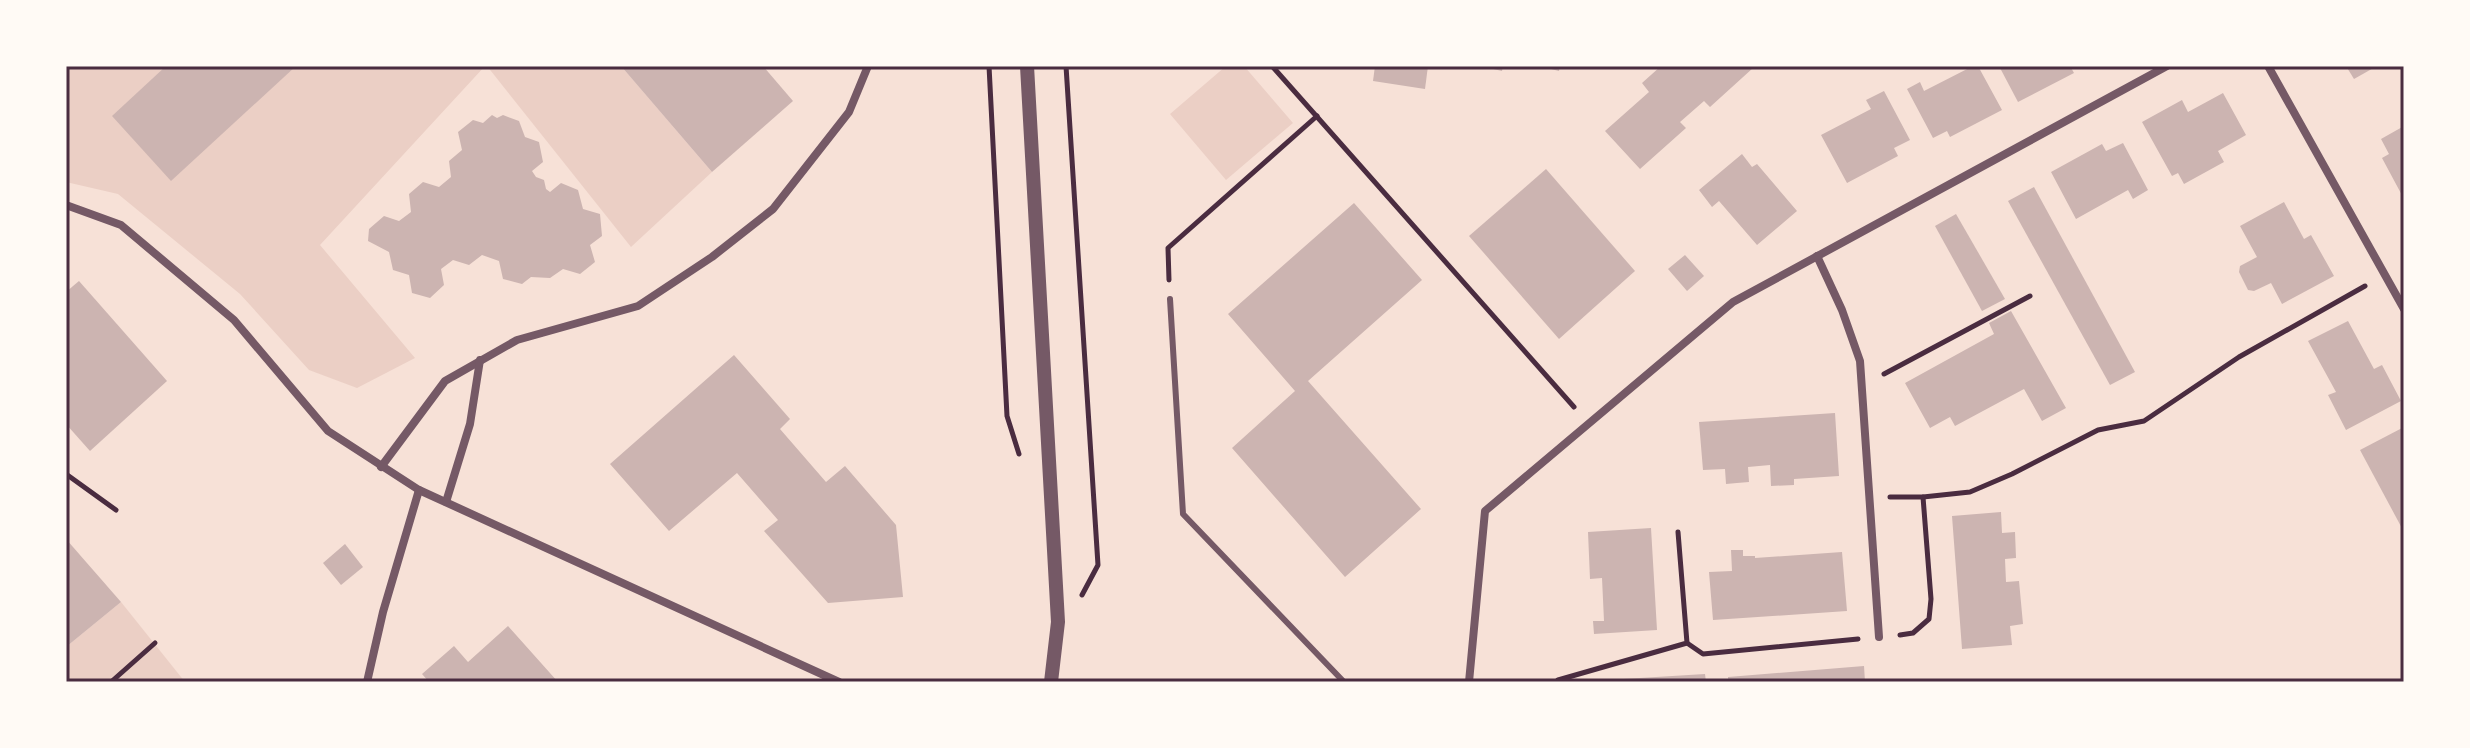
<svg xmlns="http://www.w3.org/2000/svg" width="2470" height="748" font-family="'Exo 2',sans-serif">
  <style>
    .green { fill: #ebcfc5 }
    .building { fill: #ccb4b1 }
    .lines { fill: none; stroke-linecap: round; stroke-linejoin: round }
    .path { stroke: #4a2c40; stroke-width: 5 }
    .service { stroke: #755966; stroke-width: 6 }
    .minor { stroke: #755966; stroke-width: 8 }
    .tertiary { stroke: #755966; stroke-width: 14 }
    .neatline { fill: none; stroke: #4a2c40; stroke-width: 3 }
  </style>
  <rect width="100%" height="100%" fill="#f7e1d7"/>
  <g class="green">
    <polygon points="66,66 485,66 320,245 415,358 357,388 309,370 240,294 118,194 66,182"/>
    <polygon points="487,66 621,66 712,172 631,247"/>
    <polygon points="1226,66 1244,66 1293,123 1226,180 1170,114"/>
    <polygon points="121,602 185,682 66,682 66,647"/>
  </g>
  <g class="building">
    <polygon points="166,66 296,66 171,181 112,116"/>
    <polygon points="621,66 763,66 793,101 712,172"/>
    <polygon points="1375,66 1428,66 1425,89 1373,81"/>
    <polygon points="1480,66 1503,66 1502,71"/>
    <polygon points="1539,66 1560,66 1559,71"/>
    <polygon points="1661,66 1751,66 1753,68 1710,107 1704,101 1680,122 1686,128 1640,169 1605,131 1649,92 1642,83"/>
    <polygon points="1973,66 1978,66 2002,110 1950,137 1947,131 1933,138 1907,89 1920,82 1924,91"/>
    <polygon points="1999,66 2070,66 2074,73 2018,102"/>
    <polygon points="2346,66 2377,66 2354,79"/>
    <polygon points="1884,91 1910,140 1894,148 1898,156 1847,183 1821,135 1871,109 1866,100"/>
    <polygon points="2223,93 2246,135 2218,151 2224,162 2184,184 2178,173 2172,176 2142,122 2182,100 2188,112"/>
    <polygon points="492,115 497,118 503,115 519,121 525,137 539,142 543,162 532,171 536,177 544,180 546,189 550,192 561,183 578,190 583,209 600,214 602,236 590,245 595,262 580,274 563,269 550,278 531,277 522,284 503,279 499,261 482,255 469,265 453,260 441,269 444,285 430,298 412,293 409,275 393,270 389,252 368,241 369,229 384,216 399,221 411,212 409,194 423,182 439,187 451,177 449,161 462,150 458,132 473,120 483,123"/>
    <polygon points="2404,126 2404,199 2382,158 2389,154 2381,139"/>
    <polygon points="2123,143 2148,190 2133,199 2128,190 2076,219 2051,172 2102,144 2106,151"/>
    <polygon points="1742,154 1752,167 1757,164 1797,211 1757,245 1719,201 1712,207 1699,190"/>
    <polygon points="1546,169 1635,271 1559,339 1469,236"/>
    <polygon points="2034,187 2135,372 2110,385 2008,201"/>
    <polygon points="2284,202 2304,239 2311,235 2334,276 2282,304 2271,283 2254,291 2248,290 2239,272 2240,266 2257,257 2240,226"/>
    <polygon points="1354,203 1422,280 1308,381 1421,509 1345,577 1232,448 1295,391 1228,314"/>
    <polygon points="1956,214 2005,299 1982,311 1935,226"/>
    <polygon points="1685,255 1704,276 1687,291 1668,269"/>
    <polygon points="79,281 167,381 90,451 66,424 66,292"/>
    <polygon points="2011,311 2066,408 2042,421 2024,389 1955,426 1950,417 1930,428 1905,383 1994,334 1989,323"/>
    <polygon points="2348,321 2374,369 2382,365 2401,401 2346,430 2328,395 2336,392 2308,341"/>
    <polygon points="734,355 790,419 780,429 826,482 845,466 896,525 903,597 828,603 764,531 778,520 737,473 669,531 610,464"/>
    <polygon points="1835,413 1839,476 1794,479 1794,485 1771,486 1770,465 1748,467 1749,482 1737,483 1726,484 1725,469 1703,470 1699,422"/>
    <polygon points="2404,427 2404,532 2360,450"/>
    <polygon points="2001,512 2002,533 2015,532 2016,558 2005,559 2006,582 2019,581 2023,624 2010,626 2012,645 1962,649 1952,516"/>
    <polygon points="1651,528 1657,630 1594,634 1593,621 1604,621 1602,578 1590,579 1588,532"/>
    <polygon points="66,539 121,602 66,647"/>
    <polygon points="345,544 363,567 341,585 323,563"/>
    <polygon points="1731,550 1743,550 1743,556 1755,556 1755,558 1842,552 1847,611 1713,620 1709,572 1732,571"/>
    <polygon points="508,626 558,682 429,682 422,674 454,646 468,662"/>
    <polygon points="1864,666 1865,682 1728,682 1728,677"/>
    <polygon points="1705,674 1706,682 1607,682 1607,680"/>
  </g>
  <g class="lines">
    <g class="path">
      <polyline points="989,66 1007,416 1019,454"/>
      <polyline points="1066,66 1098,565 1082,595"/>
      <polyline points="1272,66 1574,407"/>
      <polyline points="1169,280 1168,248 1317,116"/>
      <polyline points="1884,374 2030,296"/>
      <polyline points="66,474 116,510"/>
      <polyline points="1890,497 1923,497 1931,599 1929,619 1913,633 1900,635"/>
      <polyline points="1923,497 1970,492 2012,474 2098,430 2144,421 2239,357 2365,286"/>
      <polyline points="1687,643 1703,654 1858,639"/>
      <polyline points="1558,680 1687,643 1678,532"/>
      <polyline points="111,682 155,643"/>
    </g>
    <polyline class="service" points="1170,299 1183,514 1344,682"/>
    <g class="minor">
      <polyline points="2268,66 2404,309"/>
      <polyline points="66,205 121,225 234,320 328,431 419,490 839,682"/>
      <polyline points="1817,256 1842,310 1860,361 1879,637"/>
      <polyline points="381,467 445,381 517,340 638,306 712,257 773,209 849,112 868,66"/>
      <polyline points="446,502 470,424 480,360"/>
      <polyline points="367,682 383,612 419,490"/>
      <polyline points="1469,682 1485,511 1733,302 2167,66"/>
    </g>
    <polyline class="tertiary" points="1027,66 1058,622 1051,682"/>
  </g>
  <rect width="2470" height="748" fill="none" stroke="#fffaf5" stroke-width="136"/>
  <rect x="68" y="68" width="2334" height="612" class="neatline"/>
</svg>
